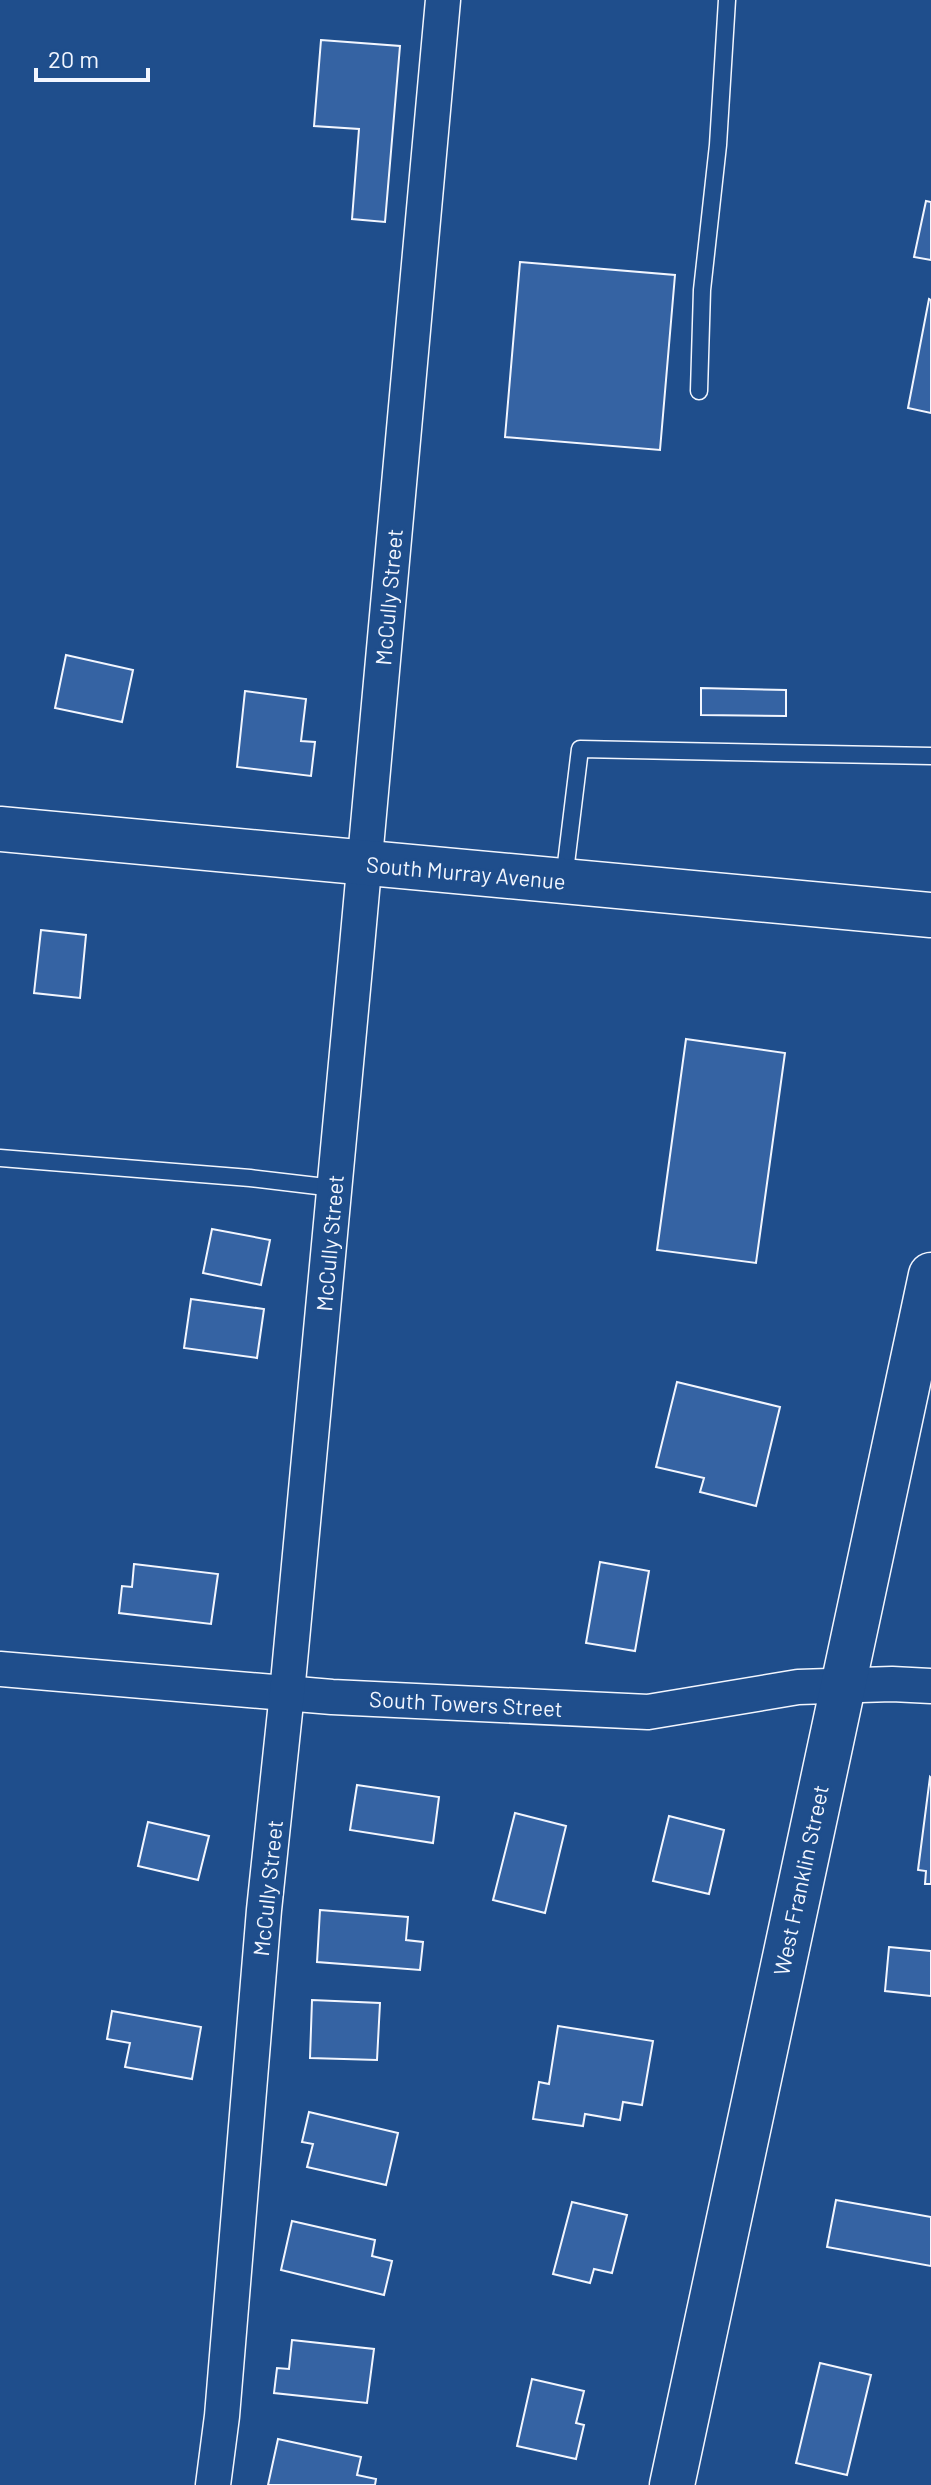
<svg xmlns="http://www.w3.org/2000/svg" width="931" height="2485" font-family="Barlow,sans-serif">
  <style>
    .building { fill: #3563a3; stroke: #f2f6ff; stroke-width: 2 }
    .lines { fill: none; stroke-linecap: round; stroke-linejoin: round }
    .lane-casing { stroke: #f2f6ff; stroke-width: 19 }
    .street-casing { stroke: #f2f6ff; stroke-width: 37 }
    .secondary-casing { stroke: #f2f6ff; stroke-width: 47 }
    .primary-casing { stroke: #f2f6ff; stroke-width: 47 }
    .lane { stroke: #1f4e8c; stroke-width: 16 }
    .street { stroke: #1f4e8c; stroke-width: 34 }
    .secondary { stroke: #1f4e8c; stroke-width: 44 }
    .primary { stroke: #1f4e8c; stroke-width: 44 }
    .labels { text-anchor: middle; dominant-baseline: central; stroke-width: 6; stroke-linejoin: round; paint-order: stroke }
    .street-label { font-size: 22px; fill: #f2f6ff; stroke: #1f4e8c }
  </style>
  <rect width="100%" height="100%" fill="#1f4e8c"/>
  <g class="building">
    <polygon points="321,40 400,46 385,222 352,219 359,129 314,126"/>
    <polygon points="926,201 931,202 931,260 914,257"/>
    <polygon points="520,262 675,275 660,450 505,437"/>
    <polygon points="929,299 931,300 931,413 908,408"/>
    <polygon points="66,655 133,670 122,722 55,708"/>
    <polygon points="701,688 786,690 786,716 701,715"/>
    <polygon points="245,691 306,699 301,741 315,742 311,776 237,767"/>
    <polygon points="41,930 86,935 80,998 34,993"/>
    <polygon points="686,1039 785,1053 756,1263 657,1250"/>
    <polygon points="212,1229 270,1240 261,1285 203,1273"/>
    <polygon points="191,1299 264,1309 257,1358 184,1348"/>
    <polygon points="677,1382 780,1407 756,1506 700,1492 704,1478 656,1467"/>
    <polygon points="600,1562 649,1571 635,1651 586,1643"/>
    <polygon points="134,1564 218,1574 211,1624 119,1613 122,1586 132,1587"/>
    <polygon points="930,1777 931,1778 931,1884 925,1884 926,1871 918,1870"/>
    <polygon points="357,1785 439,1797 433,1843 350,1830"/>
    <polygon points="515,1813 566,1826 545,1913 493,1900"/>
    <polygon points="669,1816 724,1830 709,1894 653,1881"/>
    <polygon points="148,1822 209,1836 198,1880 138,1866"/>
    <polygon points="320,1910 408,1917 406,1940 423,1942 420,1970 317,1962"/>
    <polygon points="889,1947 931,1951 931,1996 885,1991"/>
    <polygon points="312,2000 380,2003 377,2060 310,2058"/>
    <polygon points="112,2011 201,2027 192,2079 125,2067 130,2043 107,2039"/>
    <polygon points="558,2026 653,2041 642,2105 623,2102 620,2120 585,2114 583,2126 533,2119 539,2082 549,2084"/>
    <polygon points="309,2112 398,2133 386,2185 307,2167 313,2144 302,2142"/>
    <polygon points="836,2200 931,2217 931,2266 827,2247"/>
    <polygon points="572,2202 627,2215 612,2273 594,2269 590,2283 553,2274"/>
    <polygon points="292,2221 375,2240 372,2256 392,2261 384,2295 281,2270"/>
    <polygon points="292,2340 374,2349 367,2403 274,2393 277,2368 289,2369"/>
    <polygon points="820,2363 871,2375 847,2475 796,2463"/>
    <polygon points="532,2379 584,2391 576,2423 584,2425 576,2459 517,2446"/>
    <polygon points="278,2439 361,2457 357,2475 376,2479 375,2485 268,2485"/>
  </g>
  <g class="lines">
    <g class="lane-casing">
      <g id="lane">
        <polyline points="699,391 702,290 718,145 727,0"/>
        <polyline points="564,880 580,749 931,756"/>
        <polyline points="0,1158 250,1178 334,1188"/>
      </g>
    </g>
    <g class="street-casing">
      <g id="street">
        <polyline points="0,1669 332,1697 648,1712 798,1687 892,1684 931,1686"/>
        <polyline points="213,2485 222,2416 264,1910 287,1693 357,946 443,0"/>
      </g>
    </g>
    <g class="secondary-casing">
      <polyline id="secondary" points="672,2485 931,1275"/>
    </g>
    <g class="primary-casing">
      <polyline id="primary" points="0,829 931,915"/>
    </g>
    <use href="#lane" class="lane"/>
    <use href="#street" class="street"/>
    <use href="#secondary" class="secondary"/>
    <use href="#primary" class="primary"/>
  </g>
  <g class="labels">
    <g class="street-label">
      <text transform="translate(388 597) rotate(-85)">McCully Street</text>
      <text transform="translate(466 872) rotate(5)">South Murray Avenue</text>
      <text transform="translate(329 1243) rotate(-85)">McCully Street</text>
      <text transform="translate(466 1703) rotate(3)">South Towers Street</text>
      <text transform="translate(800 1880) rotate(-78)">West Franklin Street</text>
      <text transform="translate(267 1888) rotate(-84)">McCully Street</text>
    </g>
  </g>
  <path d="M36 68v12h112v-12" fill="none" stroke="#f2f6ff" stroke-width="4"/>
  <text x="48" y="68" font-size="24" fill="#f2f6ff" stroke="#1f4e8c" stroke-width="6" paint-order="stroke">20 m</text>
</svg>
